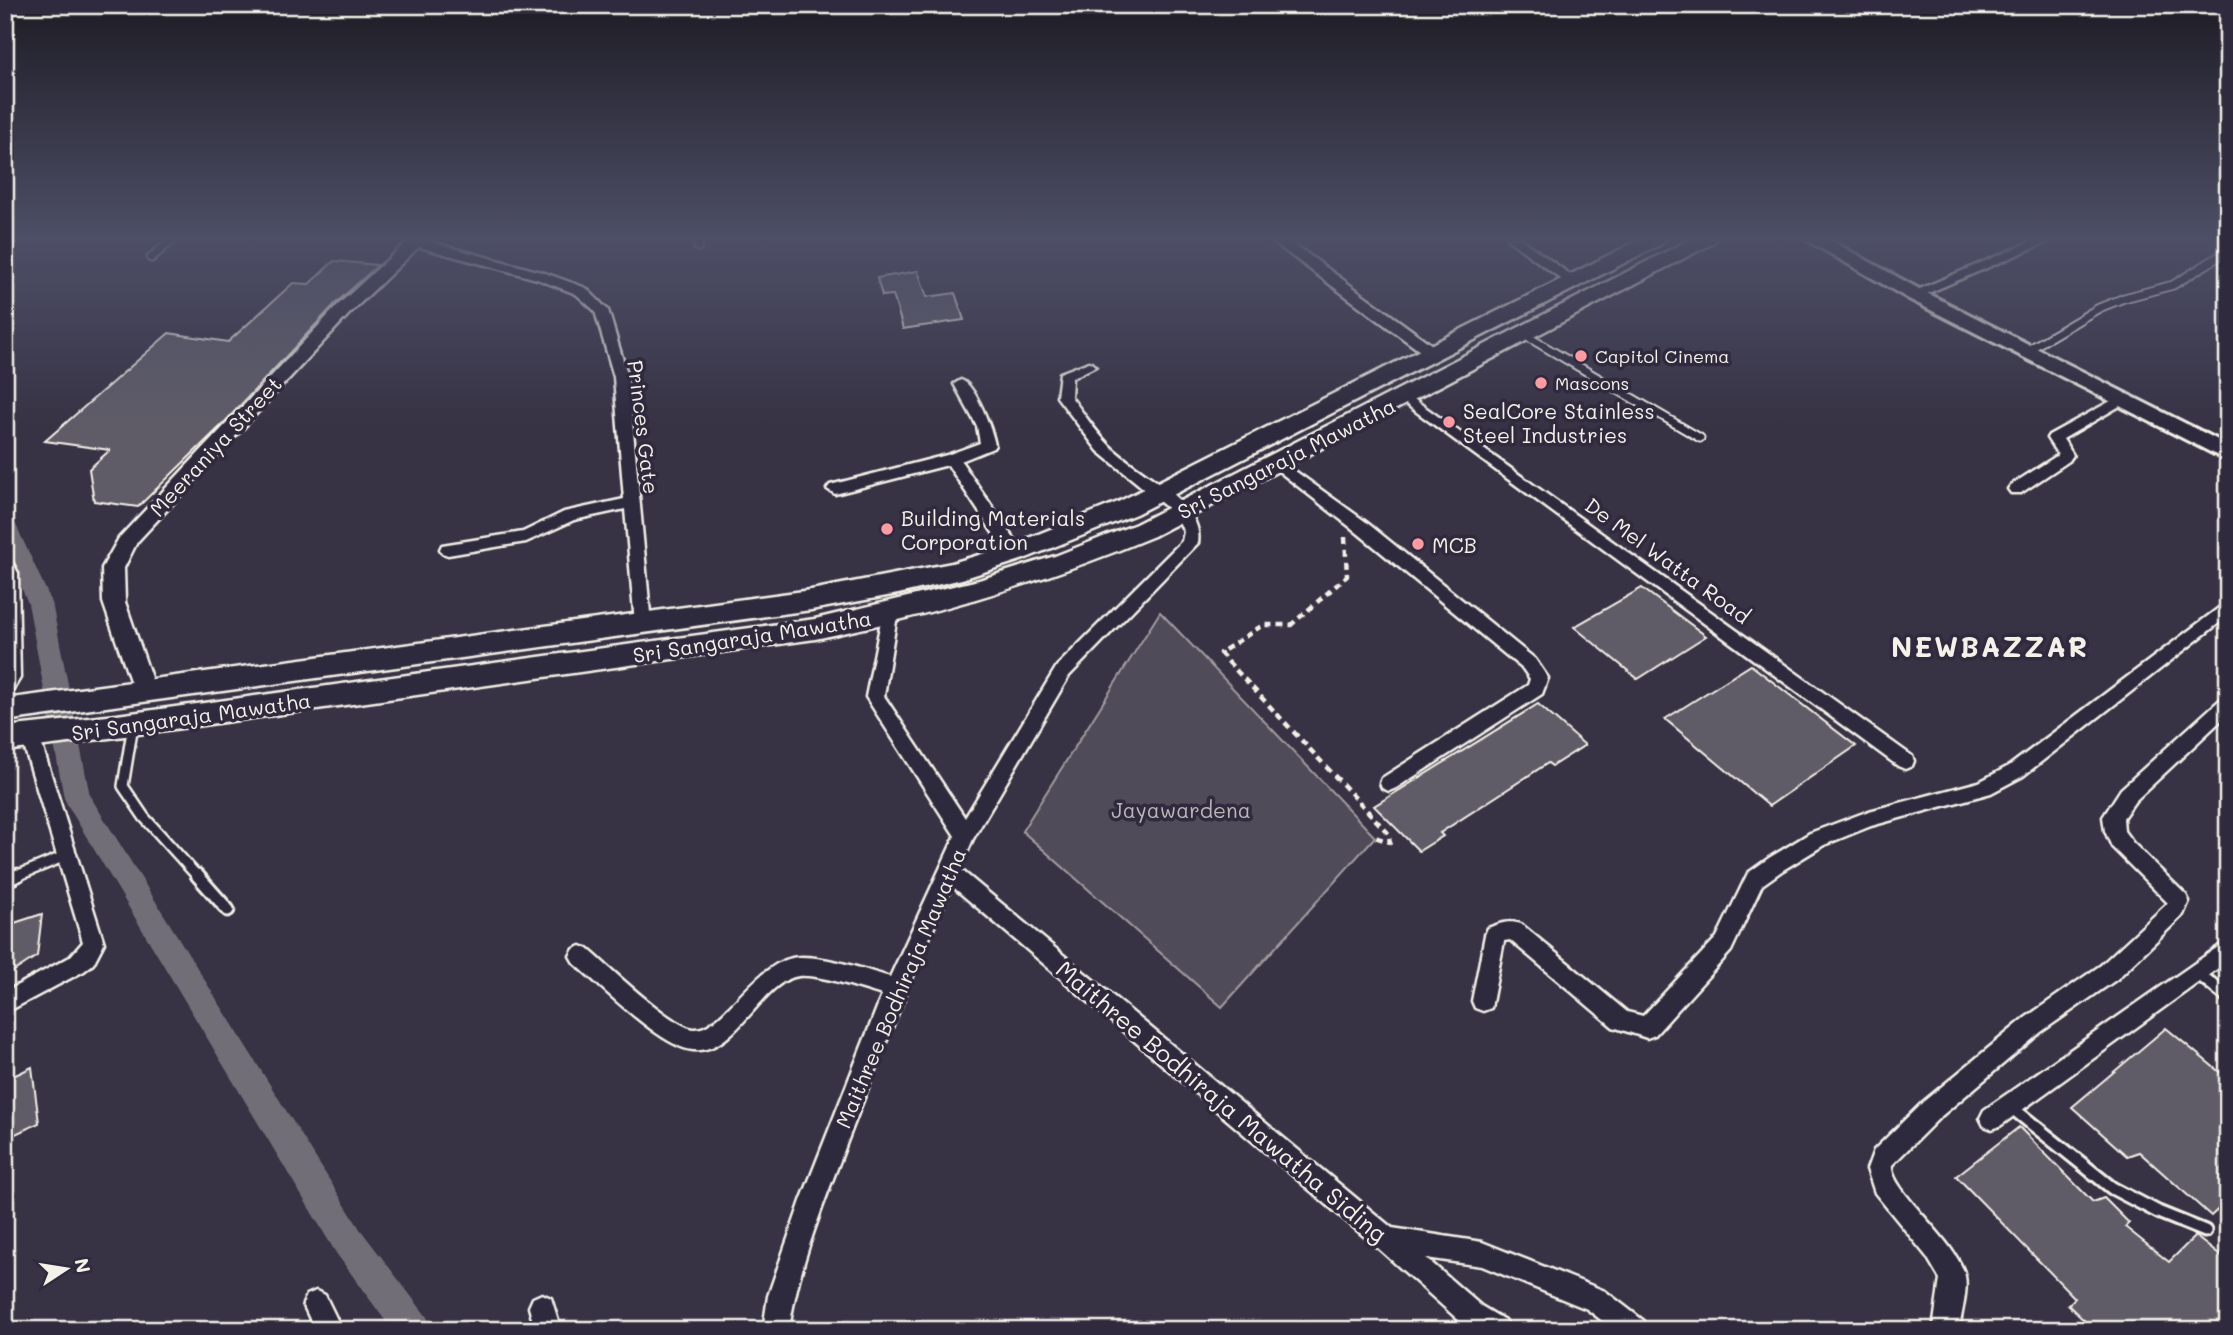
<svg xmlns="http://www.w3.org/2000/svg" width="2233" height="1335" font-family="Mali,sans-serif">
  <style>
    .green { fill: #504b59; stroke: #a29ea0; stroke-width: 2 }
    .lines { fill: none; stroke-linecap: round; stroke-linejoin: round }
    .canal { fill: #726e77; fill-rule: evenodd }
    .building { fill: #5f5c67; stroke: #f4f1e8; stroke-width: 2 }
    .service-far2-casing { stroke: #f4f1e8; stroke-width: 11 }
    .service-far1-casing { stroke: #f4f1e8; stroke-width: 14 }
    .service-casing { stroke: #f4f1e8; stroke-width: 17 }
    .minor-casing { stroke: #f4f1e8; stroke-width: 5 }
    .tertiary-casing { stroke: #f4f1e8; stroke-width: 5 }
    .secondary-casing { stroke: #f4f1e8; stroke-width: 6 }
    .primary-casing { stroke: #f4f1e8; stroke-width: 5 }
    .path { stroke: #f4f1e8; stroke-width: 4.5; stroke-dasharray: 7 5; stroke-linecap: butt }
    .service-far2 { stroke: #2f2a3d; stroke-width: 7 }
    .service-far1 { stroke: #2f2a3d; stroke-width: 9 }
    .service { stroke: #2f2a3d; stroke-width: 11 }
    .minor { fill: #2f2a3d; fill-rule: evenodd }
    .tertiary { fill: #2f2a3d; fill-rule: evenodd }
    .secondary { fill: #2f2a3d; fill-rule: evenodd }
    .primary { fill: #2f2a3d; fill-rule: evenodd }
    .poi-dot { fill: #ff9aa2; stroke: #2f2a3d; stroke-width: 2.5 }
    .labels { text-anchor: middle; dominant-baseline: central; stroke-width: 7; stroke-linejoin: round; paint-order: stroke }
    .far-poi-label { font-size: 18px; fill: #f4f1e8; stroke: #2f2a3d; text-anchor: start }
    .poi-label { font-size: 21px; fill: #f4f1e8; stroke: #2f2a3d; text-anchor: start }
    .street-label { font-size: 21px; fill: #f4f1e8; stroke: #2f2a3d }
    .park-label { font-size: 21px; fill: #bbb7b6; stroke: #2f2a3d }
    .near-street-label { font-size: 24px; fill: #f4f1e8; stroke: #2f2a3d }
    .district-label { font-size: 28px; font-weight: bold; letter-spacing: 2px; fill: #f4f1e8; stroke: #2f2a3d }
  </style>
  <rect width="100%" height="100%" fill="#373244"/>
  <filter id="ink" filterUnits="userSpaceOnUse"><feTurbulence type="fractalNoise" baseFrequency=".0143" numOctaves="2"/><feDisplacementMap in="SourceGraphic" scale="14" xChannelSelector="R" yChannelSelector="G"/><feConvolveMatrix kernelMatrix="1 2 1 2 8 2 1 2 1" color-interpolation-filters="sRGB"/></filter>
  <g filter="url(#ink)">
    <polygon class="green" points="1160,612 1375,837 1222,1007 1022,831"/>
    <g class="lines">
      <polygon class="canal" points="5,518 13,520 16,525 52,603 90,796 360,1229 427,1317 432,1330 392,1330 336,1253 68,806 64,798 28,603 5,551"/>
    </g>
    <g class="building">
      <polygon points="334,261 378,265 336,303 221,426 138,507 94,501 89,469 110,450 45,441 169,333 228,342 293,283 309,284"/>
      <polygon points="918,271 927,297 955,293 964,320 903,329 893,295 882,296 877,278"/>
      <polygon points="1642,588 1706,636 1638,679 1574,627"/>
      <polygon points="1751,665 1856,746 1769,806 1665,719"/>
      <polygon points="1538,704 1585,745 1552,766 1548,763 1440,833 1443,836 1419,851 1374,806"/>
      <polygon points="42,914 37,956 5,977 5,926"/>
      <polygon points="2166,1028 2228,1079 2228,1200 2211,1216 2139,1152 2127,1156 2072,1107"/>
      <polygon points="32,1067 39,1123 5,1139 5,1080"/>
      <polygon points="2019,1127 2093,1202 2104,1198 2129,1223 2125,1227 2169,1262 2195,1236 2228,1262 2228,1330 2094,1330 2068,1305 2075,1298 1956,1176"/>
    </g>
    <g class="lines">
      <g class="service-far2-casing">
        <g id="service-far2">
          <polyline points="698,247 699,239"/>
          <polyline points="151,258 173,239"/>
          <polyline points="1523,334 1700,438"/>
          <polyline points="2026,351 2099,308 2124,298 2173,285 2228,251"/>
        </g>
      </g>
      <g class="service-far1-casing">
        <g id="service-far1">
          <polyline points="133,725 123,786 144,817 198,877"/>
          <polyline points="14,877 65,856"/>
        </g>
      </g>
      <g class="service-casing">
        <g id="service">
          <polyline points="197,875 228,910"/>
          <polyline points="5,881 18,875"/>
          <polyline points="2196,972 2228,997"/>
          <polyline points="2011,1107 2112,1188 2158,1212 2205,1231"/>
        </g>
      </g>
      <g class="minor-casing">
        <g id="minor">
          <polygon points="412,239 420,239 545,273 586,288 608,310 628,377 651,624 649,628 643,630 635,624 625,509 574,520 526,542 448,555 442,553 440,549 442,545 523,532 564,512 624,499 614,377 595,311 576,294 537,279 412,245"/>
          <polygon points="1507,239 1521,239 1579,281 1578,284 1568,284"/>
          <polygon points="2037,239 2054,239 1919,297 1914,298 1908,294"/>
          <path d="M 1089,362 L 1096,366 L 1072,378 L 1071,397 C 1083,412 1094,430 1108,444 C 1133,471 1205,501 1198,543 L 1069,676 L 973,839 L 960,869 L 1392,1228 L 1482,1242 L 1605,1291 L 1644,1321 L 1648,1330 L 1614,1330 L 1587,1309 L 1482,1266 L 1426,1258 L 1481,1306 L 1506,1321 L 1510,1330 L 1473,1330 L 1463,1324 L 1378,1248 L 952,886 C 914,971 880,1056 847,1142 C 824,1203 798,1265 789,1330 L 763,1330 L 768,1296 L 801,1201 L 882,995 C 862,989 819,974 799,976 C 762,980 737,1054 693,1050 C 662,1048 599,984 574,963 L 570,956 L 574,949 L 581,946 L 588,949 C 607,965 673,1028 694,1029 C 724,1031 757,957 801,957 C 830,957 862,969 890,977 L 955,836 L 866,697 L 883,611 L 895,611 L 897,615 L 884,696 L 965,818 L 1057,666 L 1182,541 L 1184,532 L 1176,515 L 1098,451 L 1057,397 L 1060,373 Z"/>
          <path d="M 961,380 C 976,385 992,430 995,445 L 993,448 L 961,461 L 1021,549 L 1023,553 L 1021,557 L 1009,557 L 948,465 L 835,494 L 827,489 L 830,485 L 947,455 L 980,443 L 977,426 L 954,384 Z"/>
          <polygon points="1404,392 1912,756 1914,761 1912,766 1905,769 1898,766 1399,399 1397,396"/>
          <polygon points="2120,396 2125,397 2125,403 2063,439 2073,455 2069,461 2021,493 2011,493 2008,489 2011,485 2058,455 2047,438 2049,435"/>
          <polygon points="1277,458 1366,522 1535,659 1548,678 1542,694 1396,788 1389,791 1382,788 1380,783 1382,778 1528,685 1530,679 1523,669 1354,530 1272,466 1270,463 1272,460"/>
          <polygon points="5,558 11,560 18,573 20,678 11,693 5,695"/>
          <path d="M 2228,601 L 2228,616 L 2023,776 L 1991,793 L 1871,826 L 1824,845 L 1783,870 L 1762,885 L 1731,951 L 1655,1035 L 1647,1038 L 1613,1027 L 1510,940 L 1504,941 L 1491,1008 L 1483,1011 L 1475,1008 L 1472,1001 L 1485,935 L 1488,928 C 1500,923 1509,920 1521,924 L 1627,1012 L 1643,1016 L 1717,937 L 1748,873 L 1769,858 L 1810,833 L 1869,811 L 1979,782 L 2009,766 Z"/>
          <path d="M 2228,696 L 2228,714 L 2135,801 L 2123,818 L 2124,831 L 2133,843 L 2186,895 L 2189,901 L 2183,915 L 2117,979 L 2041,1032 L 1939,1118 L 1892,1165 C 1888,1189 1958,1242 1965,1276 C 1968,1291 1961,1314 1959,1330 L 1933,1330 L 1940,1279 L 1927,1257 L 1875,1193 L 1867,1169 L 1874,1150 L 1923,1102 L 2025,1018 L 2101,965 L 2168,903 L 2112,847 L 2105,831 L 2103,817 L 2121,789 L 2222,698 Z"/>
          <polygon points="30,729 36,731 39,736 104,943 93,964 84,971 5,1013 5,992 70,957 83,942 21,736 24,731"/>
          <polygon points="2228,940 2228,961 2000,1126 1992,1129 1984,1126 1980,1118 1984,1110"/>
          <polygon points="316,1291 325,1295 342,1330 315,1330 303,1304 307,1295"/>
          <polygon points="542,1294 551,1298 561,1330 535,1330 529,1307 533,1298"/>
        </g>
      </g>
      <g class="tertiary-casing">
        <g id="tertiary">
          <polygon points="410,239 427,239 350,313 137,542 124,568 125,602 156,692 152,698 144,701 136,698 103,602 102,568 119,538 338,305"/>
          <polygon points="1269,239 1287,239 1443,353 1434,358 1428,357"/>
        </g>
      </g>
      <g class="secondary-casing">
        <polygon id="secondary" points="1805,239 1828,239 1921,290 2228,445 2228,461 1907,298"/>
      </g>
      <g class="primary-casing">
        <g id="primary">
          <polygon points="1641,239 1666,239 1663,243 1136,514 1024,559 962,579 898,594 811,610 5,721 5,699 811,590 952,563 1006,547 1118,502"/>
          <path d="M 1691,239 L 1716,239 L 1713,243 L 1154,536 C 1044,582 932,615 815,639 L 117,737 L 5,751 L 5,727 L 117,715 L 815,619 L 979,580 L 1055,556 L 1136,524 Z"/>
        </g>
      </g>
      <polyline class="path" points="1345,537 1347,576 1291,625 1263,625 1220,653 1388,833 1390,842 1375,837"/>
      <use href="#service-far2" class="service-far2"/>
      <use href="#service-far1" class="service-far1"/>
      <use href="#service" class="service"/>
      <use href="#minor" class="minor"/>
      <use href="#tertiary" class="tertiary"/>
      <use href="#secondary" class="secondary"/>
      <use href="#primary" class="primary"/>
    </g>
  </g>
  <linearGradient id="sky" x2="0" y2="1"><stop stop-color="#1e1c25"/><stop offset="0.56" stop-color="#4d4f67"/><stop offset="1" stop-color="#4d4f67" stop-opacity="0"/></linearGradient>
  <rect width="2233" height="426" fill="url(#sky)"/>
  <g class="poi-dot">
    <circle cx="1581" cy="356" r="7"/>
    <circle cx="1541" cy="383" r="7"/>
    <circle cx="1449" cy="422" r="7"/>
    <circle cx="887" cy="529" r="7"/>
    <circle cx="1418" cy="544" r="7"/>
  </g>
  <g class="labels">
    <g class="far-poi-label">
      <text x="1595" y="356">Capitol Cinema</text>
      <text x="1555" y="383">Mascons</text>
    </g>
    <g class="poi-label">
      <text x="1463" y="410">SealCore Stainless<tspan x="1463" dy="24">Steel Industries</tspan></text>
      <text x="901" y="517">Building Materials<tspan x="901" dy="24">Corporation</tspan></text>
      <text x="1432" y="544">MCB</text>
    </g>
    <g class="street-label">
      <text transform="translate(644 427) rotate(83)">Princes Gate</text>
      <text transform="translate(215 446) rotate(-47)">Meeraniya Street</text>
      <text transform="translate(1286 458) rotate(-27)">Sri Sangaraja Mawatha</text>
      <text transform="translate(1668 560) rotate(36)">De Mel Watta Road</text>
      <text transform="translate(752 636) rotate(-9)">Sri Sangaraja Mawatha</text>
      <text transform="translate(191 716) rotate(-8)">Sri Sangaraja Mawatha</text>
      <text transform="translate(900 988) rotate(-67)">Maithree Bodhiraja Mawatha</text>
    </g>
    <g class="park-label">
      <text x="1181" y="809">Jayawardena</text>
    </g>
    <g class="near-street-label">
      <text transform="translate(1222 1101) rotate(40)">Maithree Bodhiraja Mawatha Siding</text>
    </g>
    <g class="district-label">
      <text x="1990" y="646">NEWBAZZAR</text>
    </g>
  </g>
  <rect width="2233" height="1335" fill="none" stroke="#2f2a3d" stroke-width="28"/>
  <rect x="14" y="14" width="2205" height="1307" fill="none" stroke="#f4f1e8" stroke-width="2.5" filter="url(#ink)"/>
  <g transform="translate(66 1269) rotate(78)" stroke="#2f2a3d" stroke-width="5" paint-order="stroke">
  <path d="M0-5L12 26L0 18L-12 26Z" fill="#f4f1e8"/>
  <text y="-10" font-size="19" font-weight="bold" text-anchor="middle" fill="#f4f1e8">N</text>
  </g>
</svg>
